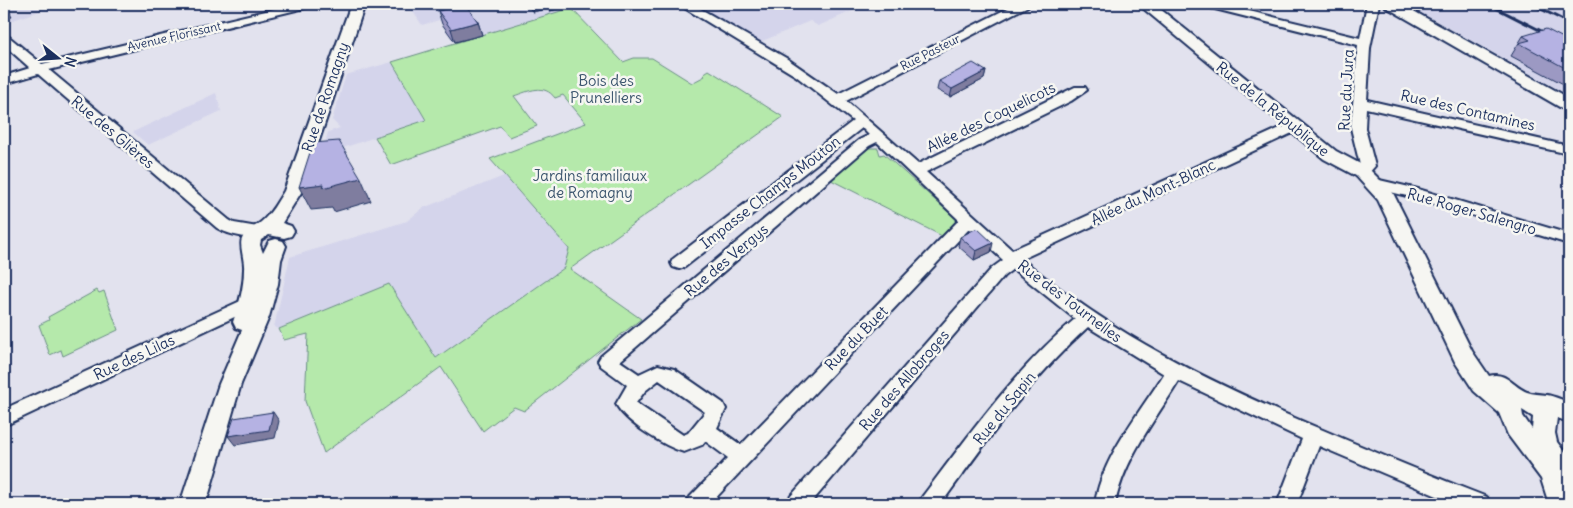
<svg xmlns="http://www.w3.org/2000/svg" width="1573" height="508" font-family="Delius,sans-serif">
  <style>
    .built { fill: #d4d4eb }
    .green { fill: #b5e9ab; stroke: #688c84 }
    .lines { fill: none; stroke-linecap: round; stroke-linejoin: round }
    .minor-casing { stroke: #1b2f5e; stroke-width: 4 }
    .tertiary-casing { stroke: #1b2f5e; stroke-width: 4 }
    .minor { fill: #f6f6f2; fill-rule: evenodd }
    .tertiary { fill: #f6f6f2; fill-rule: evenodd }
    .rail { stroke: #1b2f5e; stroke-width: 3 }
    .wall { fill: #9c99c3; stroke: #1b2f5e }
    .shaded-wall { fill: #7f7d9f; stroke: #1b2f5e }
    .building { fill: #b5b2e3; stroke: #1b2f5e }
    .labels { text-anchor: middle; dominant-baseline: central; stroke-width: 5; stroke-linejoin: round; paint-order: stroke }
    .far-street-label { font-size: 12px; fill: #1b2f5e; stroke: #f6f6f2 }
    .park-label { font-size: 15px; fill: #3a546d; stroke: #f6f6f2 }
    .street-label { font-size: 15px; fill: #1b2f5e; stroke: #f6f6f2 }
  </style>
  <rect width="100%" height="100%" fill="#e2e2ee"/>
  <filter id="ink" filterUnits="userSpaceOnUse"><feTurbulence type="fractalNoise" baseFrequency=".02" numOctaves="2"/><feDisplacementMap in="SourceGraphic" scale="10" xChannelSelector="R" yChannelSelector="G"/><feConvolveMatrix kernelMatrix="1 2 1 2 8 2 1 2 1" color-interpolation-filters="sRGB"/></filter>
  <g filter="url(#ink)">
    <g class="built">
      <polygon points="4,4 49,4 52,7 4,23"/>
      <polygon points="408,4 586,4 455,43 439,20 422,25"/>
      <polygon points="717,4 868,4 818,26 810,21 753,45 697,12"/>
      <polygon points="1424,4 1569,4 1569,95 1413,8"/>
      <polygon points="392,62 426,120 322,155 328,132 340,128 332,120 346,75"/>
      <polygon points="216,93 221,111 148,145 133,132"/>
      <polygon points="504,176 569,249 564,268 436,358 389,285 279,329 274,327 290,257 407,221 423,208"/>
    </g>
    <g class="green">
      <path d="M 571,8 L 623,62 L 634,58 L 652,58 L 692,83 L 705,76 L 703,74 L 709,70 L 783,117 L 570,269 L 641,319 L 524,411 L 514,407 L 483,431 L 441,367 L 324,453 L 305,401 L 308,334 L 284,340 L 279,329 L 389,284 L 436,358 L 564,268 L 569,249 L 490,159 L 586,123 L 563,95 L 555,98 C 544,83 529,91 514,96 L 537,126 L 509,137 L 500,126 L 391,165 L 375,137 L 426,120 L 392,62 Z"/>
      <polygon points="868,148 878,148 880,155 884,154 957,220 942,236 831,180"/>
      <polygon points="97,290 99,293 104,291 118,330 63,356 61,350 50,355 39,325 49,320 48,317"/>
    </g>
    <g class="lines">
      <g class="minor-casing">
        <g id="minor">
          <path d="M 295,4 L 315,4 L 313,6 L 49,70 L 229,220 L 234,223 L 264,228 L 266,232 L 264,236 C 250,240 229,235 217,228 L 38,74 L 4,84 L 4,76 L 30,68 L 4,45 L 4,35 L 8,36 L 42,64 Z"/>
          <path d="M 678,4 L 692,4 L 786,58 L 838,94 L 1016,4 L 1030,4 L 1028,6 L 846,101 L 918,164 L 1075,87 L 1085,87 L 1087,90 L 1071,101 L 926,172 L 1012,250 L 1280,128 L 1296,124 L 1301,125 L 1303,128 L 1301,131 L 1290,134 L 1022,259 C 1116,337 1211,383 1323,430 C 1377,453 1432,476 1487,497 L 1490,504 L 1456,504 L 1319,446 L 1297,504 L 1277,504 L 1302,439 L 1179,381 C 1155,420 1124,459 1115,504 L 1095,504 C 1101,459 1140,412 1164,374 L 1088,327 C 1030,379 986,442 941,504 L 919,504 L 922,497 C 969,435 1015,370 1075,319 L 1013,269 L 1004,276 L 810,504 L 787,504 L 790,497 L 992,268 L 1003,260 L 969,229 L 710,504 L 687,504 L 690,497 L 728,458 L 705,441 L 702,445 L 684,452 C 665,447 625,422 616,404 L 627,385 L 601,366 L 598,361 L 601,356 L 859,140 L 869,135 L 862,128 L 685,267 L 679,269 L 673,267 L 671,263 L 673,259 L 853,121 L 796,76 ZM 877,142 L 959,220 L 741,445 L 717,428 L 726,409 L 723,403 L 674,369 L 658,365 L 639,374 L 620,361 L 869,146 ZM 659,380 L 705,412 L 688,433 L 683,435 L 636,403 L 645,391 Z"/>
          <polygon points="1201,4 1220,4 1360,38 1367,4 1379,4 1370,48 1367,100 1569,146 1569,154 1366,108 1365,128 1375,166 1367,175 1357,175 1355,172 1360,165 1351,128 1358,45 1203,6"/>
          <polygon points="1375,179 1418,189 1569,234 1569,244 1411,197 1370,187 1368,184 1370,181"/>
          <polygon points="258,293 264,295 267,299 264,303 4,426 4,409"/>
        </g>
      </g>
      <g class="tertiary-casing">
        <g id="tertiary">
          <path d="M 351,4 L 365,4 L 302,191 L 282,223 L 291,226 L 294,231 L 291,236 L 284,238 L 269,235 L 261,240 L 260,245 L 263,253 L 269,241 L 276,239 L 283,241 L 286,246 L 281,260 L 278,284 L 269,317 L 241,384 L 206,504 L 180,504 L 219,384 L 242,330 L 236,328 L 233,322 C 239,305 244,287 244,269 C 245,261 239,245 242,239 C 246,229 254,228 261,222 C 271,214 277,202 284,191 Z"/>
          <path d="M 1138,4 L 1154,4 L 1336,151 L 1368,168 L 1393,193 L 1472,351 L 1489,376 C 1506,371 1512,386 1527,392 C 1533,394 1540,394 1547,395 C 1554,396 1562,400 1569,402 L 1569,422 L 1557,418 L 1555,433 L 1557,442 L 1569,458 L 1569,499 L 1567,504 L 1549,504 L 1541,479 L 1508,435 L 1499,413 L 1474,391 L 1455,362 L 1378,200 L 1356,176 L 1324,159 ZM 1522,410 L 1533,417 L 1532,429 L 1523,416 Z"/>
          <polygon points="1384,4 1401,4 1569,98 1569,110 1563,109 1386,7"/>
        </g>
      </g>
      <use href="#minor" class="minor"/>
      <use href="#tertiary" class="tertiary"/>
      <g class="rail">
        <polyline points="1488,4 1569,45"/>
        <polyline points="1531,4 1569,23"/>
      </g>
    </g>
    <g class="wall">
      <polygon points="441,4 487,4 469,9 478,22 482,35 455,42 442,24 438,11 445,9"/>
      <polygon points="525,4 575,4 550,11 548,8 533,12"/>
      <polygon points="1523,36 1569,41 1569,87 1511,56"/>
      <polygon points="986,71 984,79 950,97 937,90 939,81"/>
      <polygon points="960,237 991,252 974,260 958,246"/>
    </g>
    <g class="shaded-wall">
      <polygon points="4,4 12,16 4,19"/>
      <polygon points="462,4 487,4 464,10"/>
      <polygon points="531,4 547,4 548,8 533,12"/>
      <polygon points="549,4 575,4 550,11"/>
      <polygon points="478,22 482,35 455,42 451,29"/>
      <polygon points="986,71 984,79 950,97 952,89"/>
      <polygon points="361,178 371,201 334,212 332,208 311,210 299,187"/>
      <polygon points="993,243 991,252 974,260 976,251"/>
      <polygon points="273,412 279,421 275,438 235,445 228,436"/>
    </g>
    <g class="building">
      <polygon points="446,4 465,4 478,22 451,29 438,11 450,8"/>
      <polygon points="1546,29 1569,41 1569,70 1519,43 1530,40 1523,36"/>
      <polygon points="973,63 986,71 952,89 939,81"/>
      <polygon points="339,141 361,178 323,188 324,184 299,187 313,143"/>
      <polygon points="977,228 993,243 976,251 960,237"/>
      <polygon points="273,412 269,430 228,436 234,418"/>
    </g>
  </g>
  <g class="labels">
    <g class="far-street-label">
      <text transform="translate(174 36) rotate(-13)">Avenue Florissant</text>
      <text transform="translate(930 52) rotate(-27)">Rue Pasteur</text>
    </g>
    <g class="park-label">
      <text x="606" y="80">Bois des<tspan x="606" dy="17">Prunelliers</tspan></text>
      <text x="590" y="175">Jardins familiaux<tspan x="590" dy="17">de Romagny</tspan></text>
    </g>
    <g class="street-label">
      <text transform="translate(1346 90) rotate(-87)">Rue du Jura</text>
      <text transform="translate(325 97) rotate(-71)">Rue de Romagny</text>
      <text transform="translate(1273 109) rotate(39)">Rue de la République</text>
      <text transform="translate(1468 110) rotate(13)">Rue des Contamines</text>
      <text transform="translate(991 117) rotate(-26)">Allée des Coquelicots</text>
      <text transform="translate(113 132) rotate(40)">Rue des Glières</text>
      <text transform="translate(770 192) rotate(-38)">Impasse Champs Mouton</text>
      <text transform="translate(1153 192) rotate(-25)">Allée du Mont-Blanc</text>
      <text transform="translate(1472 211) rotate(16)">Rue Roger Salengro</text>
      <text transform="translate(726 260) rotate(-40)">Rue des Vergys</text>
      <text transform="translate(1070 301) rotate(37)">Rue des Tournelles</text>
      <text transform="translate(856 338) rotate(-46)">Rue du Buet</text>
      <text transform="translate(134 357) rotate(-25)">Rue des Lilas</text>
      <text transform="translate(904 380) rotate(-49)">Rue des Allobroges</text>
      <text transform="translate(1004 408) rotate(-51)">Rue du Sapin</text>
    </g>
  </g>
  <rect width="1573" height="508" fill="none" stroke="#f6f6f2" stroke-width="20"/>
  <rect x="10" y="10" width="1553" height="488" fill="none" stroke="#1b2f5e" stroke-width="2" filter="url(#ink)"/>
  <g transform="translate(58 58) rotate(107)" stroke="#f6f6f2" stroke-width="4" paint-order="stroke">
  <path d="M0-4L9 19L0 12L-9 19Z" fill="#1b2f5e"/>
  <text y="-8" font-size="14" font-weight="bold" text-anchor="middle" fill="#1b2f5e">N</text>
  </g>
</svg>
